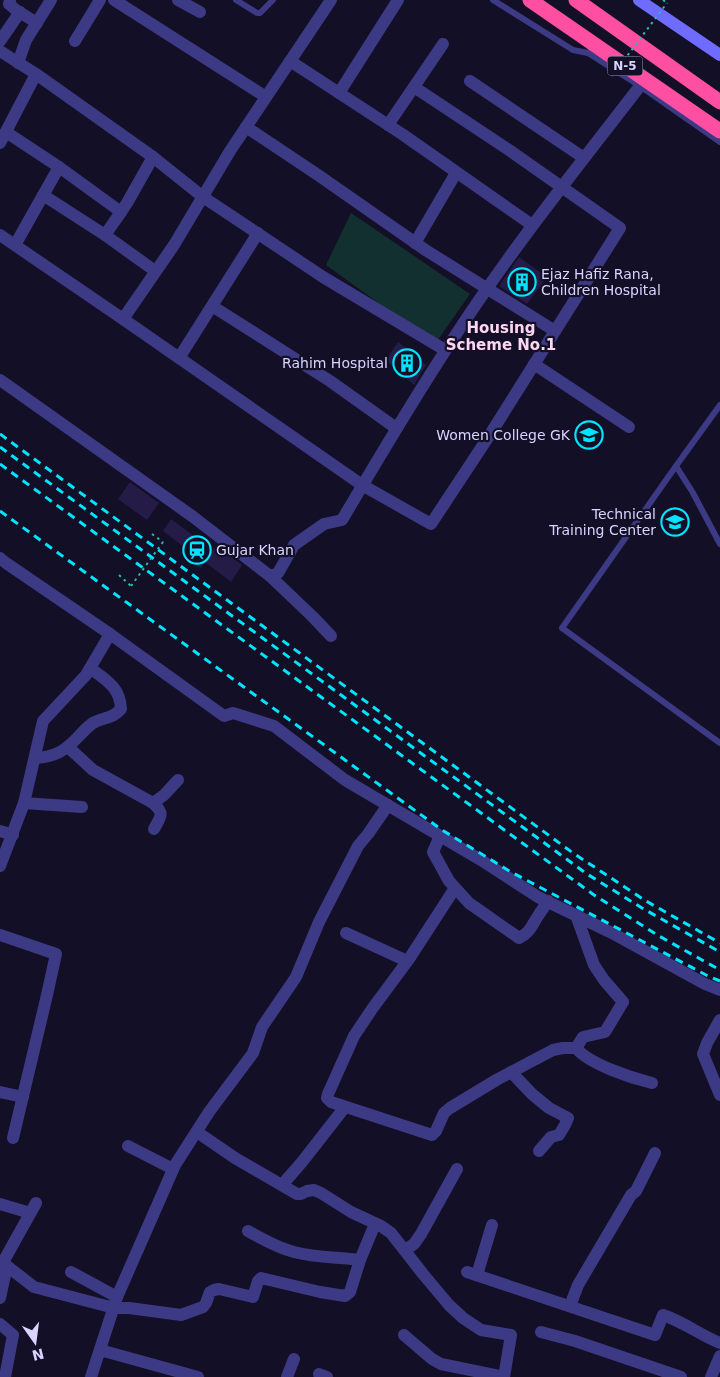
<svg xmlns="http://www.w3.org/2000/svg" width="720" height="1377" font-family="'DejaVu Sans',sans-serif">
  <style>
    .green { fill: #12302f }
    .building { fill: #241b47 }
    .lines { fill: none; stroke-linecap: round; stroke-linejoin: round }
    .path { stroke: #2fb8b0; stroke-width: 2; stroke-dasharray: 2.5 4; stroke-linecap: butt }
    .lane { stroke: #3d3a85; stroke-width: 6 }
    .street { stroke: #3d3a85; stroke-width: 12 }
    .secondary { stroke: #6f6bff; stroke-width: 12 }
    .highway { stroke: #ff4fa3; stroke-width: 15 }
    .rail { stroke: #00e5ff; stroke-width: 3; stroke-dasharray: 8 6; stroke-linecap: butt }
    .path-bridge { stroke: #2fb8b0; stroke-width: 2; stroke-dasharray: 2.5 4; stroke-linecap: butt }
    .labels { text-anchor: middle; dominant-baseline: central; stroke-width: 4.5; stroke-linejoin: round; paint-order: stroke }
    .shield { fill: #130f26; stroke: #9e99be; stroke-width: 1 }
    .shield-label { font-size: 12px; font-weight: bold; fill: #d9d4ff }
    .poi-label { font-size: 14px; fill: #d9d4ff; stroke: #130f26; text-anchor: end }
    .neighbourhood-label { font-size: 15px; font-weight: bold; fill: #ffd6f0; stroke: #130f26 }
  </style>
  <rect width="100%" height="100%" fill="#130f26"/>
  <polygon class="green" points="351,213 470,294 435,344 326,265"/>
  <g class="building">
    <polygon points="519,257 547,277 527,304 499,286"/>
    <polygon points="398,342 426,365 414,385 386,360"/>
    <polygon points="130,482 159,503 147,520 118,499"/>
    <polygon points="171,519 213,550 217,545 242,565 231,582 205,562 201,568 181,553 184,547 163,531"/>
  </g>
  <g class="lines">
    <g class="path">
      <polyline points="663,0 667,3"/>
      <polyline points="152,534 163,542"/>
      <polyline points="119,575 131,586"/>
    </g>
    <g class="lane">
      <polyline points="236,0 257,13 260,13 273,0"/>
      <polyline points="493,0 573,50 588,53 590,52"/>
      <polyline points="588,53 640,86 720,142"/>
      <polyline points="720,405 676,466 562,628 720,743"/>
      <polyline points="676,466 693,493 720,544"/>
    </g>
    <g class="street">
      <polyline points="10,0 9,4 16,10 37,23"/>
      <polyline points="114,0 266,97"/>
      <polyline points="178,0 200,12"/>
      <polyline points="331,0 230,151 174,245 123,319 362,485 431,524 489,436 620,228 509,150 414,87"/>
      <polyline points="0,41 20,12"/>
      <polyline points="75,41 100,0"/>
      <polyline points="0,51 36,74 153,157 203,197 323,277 445,350"/>
      <polyline points="290,61 402,134 532,225"/>
      <polyline points="18,63 26,40 51,0"/>
      <polyline points="470,81 584,158"/>
      <polyline points="339,93 398,0"/>
      <polyline points="388,125 443,44"/>
      <polyline points="246,127 318,175 427,251 555,331"/>
      <polyline points="6,132 59,167 121,212 127,203 153,157"/>
      <polyline points="0,143 36,74"/>
      <polyline points="43,195 105,235 155,271"/>
      <polyline points="0,235 123,319"/>
      <polyline points="105,235 121,212"/>
      <polyline points="415,243 456,173"/>
      <polyline points="15,245 59,167"/>
      <polyline points="212,306 330,381 396,428"/>
      <polyline points="179,358 258,233"/>
      <polyline points="534,364 629,427"/>
      <polyline points="0,380 192,516 270,576"/>
      <polyline points="0,558 6,563 110,634 224,716 233,713 274,726 345,780 481,860 538,897 612,933 705,984 720,990"/>
      <path d="M 331,636 L 313,617 L 270,576 L 278,573 L 294,545 L 324,524 L 342,520 C 378,459 414,398 453,339 C 510,251 576,169 640,86 L 647,81"/>
      <polyline points="68,747 93,770 153,803 164,795 178,780"/>
      <path d="M 35,758 C 55,757 65,751 79,736 C 83,732 88,726 93,723 C 103,717 113,719 121,709 C 120,687 106,680 90,668"/>
      <polyline points="24,803 82,807"/>
      <path d="M 153,803 C 165,814 161,816 154,829"/>
      <polyline points="0,831 13,835"/>
      <path d="M 440,836 L 433,852 L 449,881 L 469,903 L 519,938 C 530,933 532,925 538,916 C 541,911 545,906 548,901"/>
      <polyline points="0,866 24,803 43,721 86,675 110,634"/>
      <path d="M 455,888 L 409,959 L 372,1009 L 354,1036 L 328,1094 L 327,1098 L 331,1102 L 432,1135 L 436,1131 L 444,1113 L 450,1108 L 498,1079 L 553,1050 L 563,1048 L 576,1048 C 589,1064 631,1078 652,1083"/>
      <polyline points="346,933 407,961"/>
      <polyline points="0,935 56,954 47,995 13,1138"/>
      <polyline points="720,1020 707,1043 703,1054 720,1095"/>
      <polyline points="576,1048 583,1037 605,1032 623,1002 604,980 594,965 576,915"/>
      <polyline points="511,1072 532,1094 549,1108 568,1118 565,1125 559,1135 551,1137 539,1151"/>
      <polyline points="0,1092 23,1097"/>
      <polyline points="197,1132 235,1158 297,1194 301,1194 307,1191 314,1190 321,1193 351,1212 381,1226 391,1233 423,1274 449,1305 463,1318 481,1330 511,1335 504,1377"/>
      <polyline points="128,1146 173,1169"/>
      <polyline points="282,1185 302,1162 345,1107"/>
      <polyline points="0,1204 30,1213"/>
      <path d="M 248,1231 C 262,1239 278,1248 294,1252 C 316,1258 338,1257 360,1260"/>
      <polyline points="405,1250 414,1244 421,1234 457,1169"/>
      <polyline points="0,1263 7,1266 34,1287 114,1308 129,1308 181,1315 203,1307 206,1303 210,1292 214,1290 219,1289 253,1297 258,1281 261,1278 320,1292 345,1296 350,1292 360,1260 375,1224"/>
      <polyline points="2,1264 36,1203"/>
      <polyline points="71,1272 117,1297 91,1377"/>
      <path d="M 467,1272 L 655,1335 L 663,1315 C 684,1322 700,1335 720,1343"/>
      <polyline points="477,1275 492,1225"/>
      <polyline points="117,1297 175,1165 209,1112 253,1053 262,1027 296,977 319,922 358,846 368,834 388,805"/>
      <polyline points="0,1298 7,1266"/>
      <polyline points="570,1306 578,1285 631,1195 636,1191 655,1153"/>
      <polyline points="0,1324 13,1335 5,1377"/>
      <polyline points="541,1332 575,1341 681,1377"/>
      <polyline points="404,1335 432,1359 441,1364 504,1377"/>
      <polyline points="100,1350 198,1377"/>
      <polyline points="319,1374 327,1377"/>
      <polyline points="287,1377 294,1359"/>
      <polyline points="711,1377 720,1356"/>
    </g>
    <polyline class="secondary" points="639,0 720,55"/>
    <g class="highway">
      <polyline points="530,0 720,131"/>
      <polyline points="576,0 720,102"/>
    </g>
    <g class="rail">
      <polyline points="0,434 573,853 646,901 720,943"/>
      <polyline points="0,447 587,874 642,908 720,952"/>
      <polyline points="0,464 594,895 659,936 720,970"/>
      <polyline points="0,511 442,830 511,872 708,976 720,981"/>
    </g>
    <g class="path-bridge">
      <polyline points="612,76 667,3"/>
      <polyline points="131,586 163,542"/>
    </g>
  </g>
  <defs>
    <g id="building-ring" transform="scale(1.4375)"><circle r="9.5" fill="#130f26" stroke="#00e5ff" stroke-width="1.5"/><path d="M-4-6H4V6H1V3H-1V6H-4ZM-2.5-4.3h1.7v1.8h-1.7ZM.8-4.3h1.7v1.8H.8ZM-2.5-1h1.7V.8h-1.7ZM.8-1h1.7V.8H.8Z" fill="#00e5ff"/></g>
    <g id="university-ring" transform="scale(1.4375)"><circle r="9.5" fill="#130f26" stroke="#00e5ff" stroke-width="1.5"/><path d="M0-5L7-2L0 1L-7-2ZM-4 1L0 2.5L4 1V4Q0 6-4 4Z" fill="#00e5ff"/></g>
    <g id="station-ring" transform="scale(1.4375)"><circle r="9.5" fill="#130f26" stroke="#00e5ff" stroke-width="1.5"/><path d="M-3-6H3Q5-6 5-4V2Q5 4 3 4L4.5 6H3L1.5 4h-3L-3 6H-4.5L-3 4Q-5 4-5 2V-4Q-5-6-3-6ZM-3.5-4v3h7v-3ZM-3.5 1v1.5H-2V1ZM2 1v1.5H3.5V1Z" fill="#00e5ff"/></g>
  </defs>
  <g fill-rule="evenodd">
    <use href="#building-ring" x="522" y="282"/>
    <use href="#building-ring" x="407" y="363"/>
    <use href="#university-ring" x="589" y="435"/>
    <use href="#university-ring" x="675" y="522"/>
    <use href="#station-ring" x="197" y="550"/>
  </g>
  <g class="labels">
    <rect class="shield" x="607.5" y="56.5" width="35" height="19" rx="4"/>
    <g class="shield-label">
      <text x="625" y="66">N-5</text>
    </g>
    <g class="poi-label">
      <text x="541" y="274" text-anchor="start">Ejaz Hafiz Rana,<tspan x="541" dy="16">Children Hospital</tspan></text>
      <text x="388" y="363">Rahim Hospital</text>
      <text x="570" y="435">Women College GK</text>
      <text x="656" y="514">Technical<tspan x="656" dy="16">Training Center</tspan></text>
      <text x="216" y="550" text-anchor="start">Gujar Khan</text>
    </g>
    <g class="neighbourhood-label">
      <text x="501" y="328">Housing<tspan x="501" dy="17">Scheme No.1</tspan></text>
    </g>
  </g>
  <g transform="translate(35 1342) rotate(166)" stroke="#130f26" stroke-width="4" paint-order="stroke">
  <path d="M0-4L9 19L0 12L-9 19Z" fill="#d9d4ff"/>
  <text y="-8" font-size="14" font-weight="bold" text-anchor="middle" fill="#d9d4ff">N</text>
  </g>
</svg>
